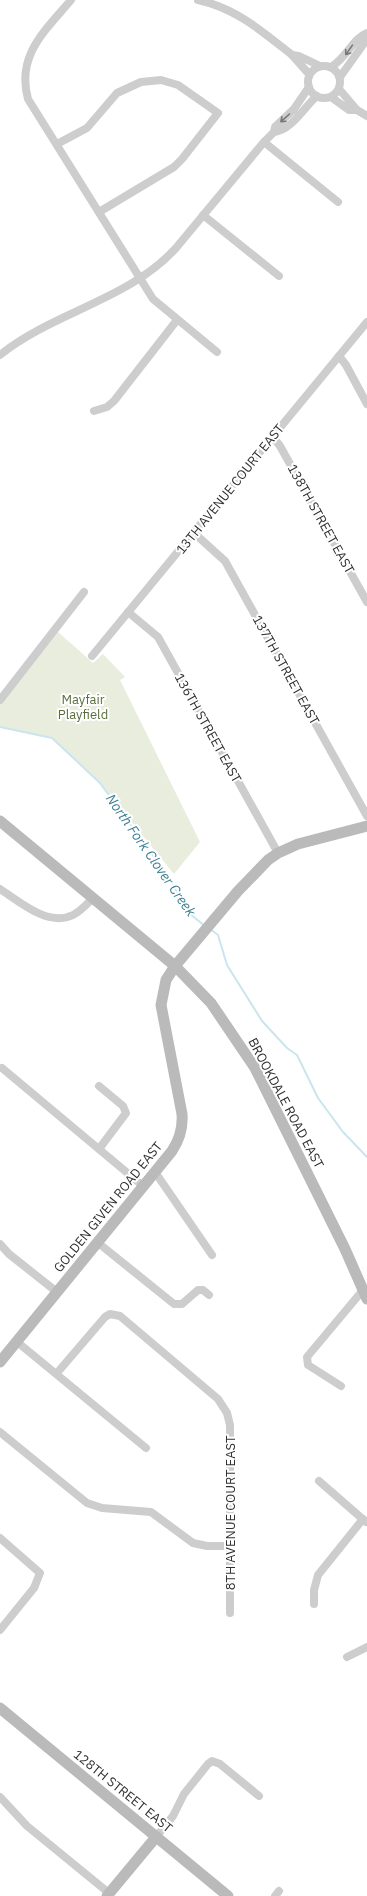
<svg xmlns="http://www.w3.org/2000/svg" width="367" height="1896" font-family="'IBM Plex Sans',sans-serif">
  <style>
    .park { fill: #e8edde }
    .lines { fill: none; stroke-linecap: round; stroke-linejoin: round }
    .stream { stroke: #cae5ed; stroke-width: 2 }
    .street { stroke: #cdcdcd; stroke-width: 8 }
    .secondary { stroke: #bababa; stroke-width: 11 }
    .oneway { stroke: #777 }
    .labels { text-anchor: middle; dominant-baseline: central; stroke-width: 4; stroke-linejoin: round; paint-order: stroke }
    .street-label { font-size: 13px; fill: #303030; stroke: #fff }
    .park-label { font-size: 13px; fill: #5a6d3c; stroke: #fff }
    .water-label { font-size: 14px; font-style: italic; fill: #3c7f94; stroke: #fff }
  </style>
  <rect width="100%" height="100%" fill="#fff"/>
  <polygon class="park" points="58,632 93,663 103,654 125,677 120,680 200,842 174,874 100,783 52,738 0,727 0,704"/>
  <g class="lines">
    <g class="stream">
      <polyline points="0,727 52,738 100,783 165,872 190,914 205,926"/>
      <polyline points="210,929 218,935 227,965 262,1021 287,1048 297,1055 318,1098 343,1132 367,1157"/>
    </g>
    <g class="street">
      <path d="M 71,0 C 45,31 16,55 28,99 L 153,299 L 217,352"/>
      <path d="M 198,0 C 236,8 263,32 292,55"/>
      <circle cx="324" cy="82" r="16"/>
      <path d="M 331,67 C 347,58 352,39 367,33"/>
      <polyline points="309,74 292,55 299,56 320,66"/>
      <polyline points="340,77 367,39"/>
      <path d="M 309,87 L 294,109 L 275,127 L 274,132 C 292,130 304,107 317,96"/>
      <polyline points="331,97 349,110 357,110 339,89"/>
      <polyline points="357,110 367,116"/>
      <polyline points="264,142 338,202"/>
      <polyline points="57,144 87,128 117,93 141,82 161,80 178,85 218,113 182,159 174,167 99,212"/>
      <polyline points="203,215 279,276"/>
      <path d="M 0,355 C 53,312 129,300 176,248 L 264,142 L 274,132"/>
      <polyline points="339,356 346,365 367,404"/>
      <polyline points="94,411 107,407 114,401 177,320"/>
      <polyline points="273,437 280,446 367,602"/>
      <polyline points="194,533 225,561 367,816"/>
      <polyline points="128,612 158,637 278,853"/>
      <polyline points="92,656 367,322"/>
      <polyline points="0,700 84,592"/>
      <path d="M 0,889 C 20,902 48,927 73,915 C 81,911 87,904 92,899"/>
      <polyline points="2,1068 143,1186"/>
      <polyline points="99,1086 123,1106 126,1113 99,1149"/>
      <polyline points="155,1172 212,1255"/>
      <polyline points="97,1242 174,1304 182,1304 198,1290 203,1290 209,1295"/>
      <polyline points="0,1244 9,1254 57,1292"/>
      <polyline points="16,1341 146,1448"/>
      <polyline points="57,1373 105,1317 110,1314 120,1316 218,1399 227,1413 230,1425 230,1613"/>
      <polyline points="341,1386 308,1365 307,1357 363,1290"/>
      <polyline points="0,1432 87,1503 102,1508 151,1512 193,1543 207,1546 229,1546"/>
      <polyline points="319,1481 366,1522"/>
      <polyline points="0,1538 40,1573 34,1588 0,1630"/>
      <polyline points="314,1604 314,1590 318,1575 363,1519"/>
      <polyline points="347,1657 367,1647"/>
      <polyline points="0,1797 27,1826 109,1893"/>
      <polyline points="156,1837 173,1816 184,1794 208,1764 212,1761 220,1764 259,1796"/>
      <polyline points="275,1896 279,1891"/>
    </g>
    <g class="secondary">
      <polyline points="0,821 175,966 211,1003 255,1068 345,1249 367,1299"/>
      <path d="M 0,1362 L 172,1151 C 180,1139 183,1127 182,1114 L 161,1005 L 166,980 L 175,966 L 238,891 L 268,860 L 278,853 L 298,844 L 367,826"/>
      <polyline points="0,1708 228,1896"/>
      <polyline points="107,1896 156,1837"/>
    </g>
  </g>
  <defs><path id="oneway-shaft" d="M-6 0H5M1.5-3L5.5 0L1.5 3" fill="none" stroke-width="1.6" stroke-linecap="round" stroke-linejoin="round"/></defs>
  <g class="oneway">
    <use href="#oneway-shaft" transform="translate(349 50) rotate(125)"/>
    <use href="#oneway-shaft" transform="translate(285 118) rotate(138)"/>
  </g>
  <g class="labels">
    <g class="street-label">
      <text transform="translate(230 489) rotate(-51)">13TH AVENUE COURT EAST</text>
      <text transform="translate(321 519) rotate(61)">138TH STREET EAST</text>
      <text transform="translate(286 670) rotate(61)">137TH STREET EAST</text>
      <text transform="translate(208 728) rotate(61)">136TH STREET EAST</text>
      <text transform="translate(286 1103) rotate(62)">BROOKDALE ROAD EAST</text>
      <text transform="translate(108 1207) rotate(-51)">GOLDEN GIVEN ROAD EAST</text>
      <text transform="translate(230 1513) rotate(-90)">8TH AVENUE COURT EAST</text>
      <text transform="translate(123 1791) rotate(39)">128TH STREET EAST</text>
    </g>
    <g class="park-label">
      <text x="83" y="699">Mayfair<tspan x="83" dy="15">Playfield</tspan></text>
    </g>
    <g class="water-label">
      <text transform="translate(151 855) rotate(55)">North Fork Clover Creek</text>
    </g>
  </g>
</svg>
